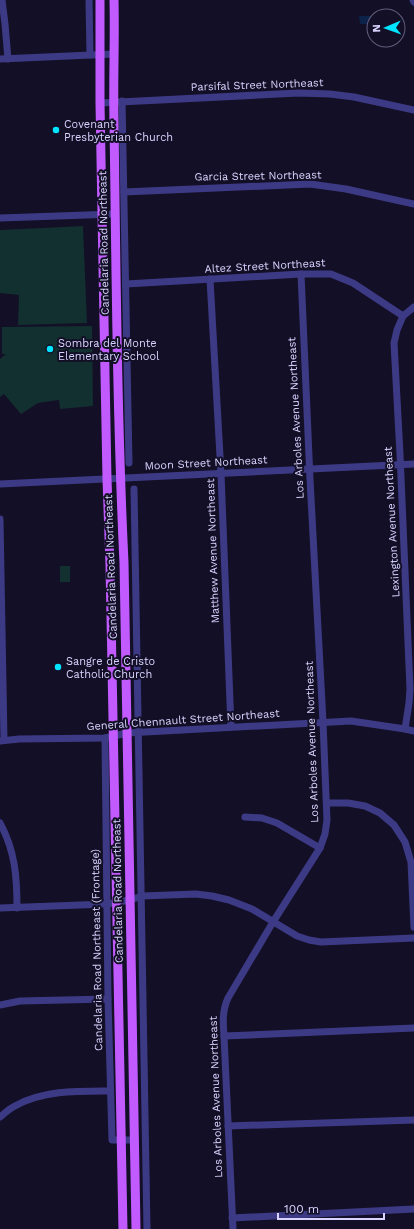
<svg xmlns="http://www.w3.org/2000/svg" width="414" height="1229" font-family="'Work Sans',sans-serif">
  <style>
    .green { fill: #12302f }
    .water { fill: #0c2248 }
    .lines { fill: none; stroke-linecap: round; stroke-linejoin: round }
    .minor { stroke: #3d3a85; stroke-width: 7 }
    .major { stroke: #c25bff; stroke-width: 9 }
    .poi-dot { fill: #00e5ff; stroke: #130f26; stroke-width: 1.5 }
    .labels { text-anchor: middle; dominant-baseline: central; stroke-width: 4; stroke-linejoin: round; paint-order: stroke }
    .street-label { font-size: 11px; fill: #d9d4ff; stroke: #130f26 }
    .poi-label { font-size: 11px; fill: #d9d4ff; stroke: #130f26; text-anchor: start }
  </style>
  <rect width="100%" height="100%" fill="#130f26"/>
  <g class="green">
    <polygon points="83,226 87,323 18,325 19,295 0,293 0,230"/>
    <polygon points="92,326 93,406 60,409 59,400 38,403 21,414 4,394 0,397 0,359 6,354 2,354 2,327"/>
    <rect x="60" y="566" width="10" height="16"/>
  </g>
  <polygon class="water" points="359,16 372,16 373,24 360,24"/>
  <g class="lines">
    <g class="minor">
      <polyline points="2,0 5,24 8,59"/>
      <polyline points="89,0 90,55"/>
      <polyline points="413,0 414,2"/>
      <polyline points="0,59 114,54"/>
      <polyline points="122,101 129,463"/>
      <polyline points="100,103 298,93 330,94 354,97 414,110"/>
      <polyline points="124,192 310,184 346,189 414,204"/>
      <polyline points="0,218 115,214"/>
      <polyline points="210,279 221,474 231,727"/>
      <polyline points="126,284 301,274 331,274 353,283 403,316"/>
      <polyline points="0,484 414,464"/>
      <polyline points="134,489 147,1229"/>
      <polyline points="0,519 4,740"/>
      <polyline points="405,729 409,703 410,689 400,454 394,343 397,330 403,316 414,307"/>
      <polyline points="105,738 108,999 112,1140 135,1140"/>
      <polyline points="0,741 19,739 105,738 127,733 351,721 405,729 414,731"/>
      <polyline points="327,803 348,803 365,806 380,813 394,825 405,842 411,862 414,927"/>
      <polyline points="245,817 262,818 277,823 320,848"/>
      <path d="M 0,823 C 15,851 17,876 17,908"/>
      <polyline points="0,908 107,904 130,900 142,896 196,894 212,896 229,900 252,909 297,936 309,940 321,942 414,938"/>
      <polyline points="0,1005 20,1001 108,999"/>
      <polyline points="224,1036 414,1028"/>
      <path d="M 0,1117 C 5,1113 10,1108 15,1106 C 43,1090 79,1091 110,1091"/>
      <polyline points="228,1126 414,1120"/>
      <polyline points="232,1218 414,1209"/>
      <path d="M 233,1229 L 224,1036 C 223,1023 222,1011 228,998 L 273,922 L 320,848 L 325,834 L 327,820 L 323,722 L 310,479 L 301,274"/>
    </g>
    <g class="major">
      <polyline points="100,0 100,103 102,214 107,479 110,565 123,1229"/>
      <path d="M 114,0 C 115,40 113,81 114,121 C 116,268 117,416 124,563 L 136,1229"/>
    </g>
  </g>
  <g class="poi-dot">
    <circle cx="56" cy="130" r="4"/>
    <circle cx="50" cy="349" r="4"/>
    <circle cx="58" cy="667" r="4"/>
  </g>
  <g class="labels">
    <g class="street-label">
      <text transform="translate(257 85) rotate(-2)">Parsifal Street Northeast</text>
      <text transform="translate(258 176) rotate(-1)">Garcia Street Northeast</text>
      <text transform="translate(104 243) rotate(-91)">Candelaria Road Northeast</text>
      <text transform="translate(265 266) rotate(-3)">Altez Street Northeast</text>
      <text transform="translate(296 418) rotate(-93)">Los Arboles Avenue Northeast</text>
      <text transform="translate(206 463) rotate(-3)">Moon Street Northeast</text>
      <text transform="translate(392 522) rotate(-93)">Lexington Avenue Northeast</text>
      <text transform="translate(213 551) rotate(-92)">Matthew Avenue Northeast</text>
      <text transform="translate(111 567) rotate(-92)">Candelaria Road Northeast</text>
      <text transform="translate(183 720) rotate(-4)">General Chennault Street Northeast</text>
      <text transform="translate(312 742) rotate(-92)">Los Arboles Avenue Northeast</text>
      <text transform="translate(118 891) rotate(-91)">Candelaria Road Northeast</text>
      <text transform="translate(97 950) rotate(-91)">Candelaria Road Northeast (Frontage)</text>
      <text transform="translate(216 1097) rotate(-92)">Los Arboles Avenue Northeast</text>
    </g>
    <g class="poi-label">
      <text x="64" y="124">Covenant<tspan x="64" dy="13">Presbyterian Church</tspan></text>
      <text x="58" y="343">Sombra del Monte<tspan x="58" dy="13">Elementary School</tspan></text>
      <text x="66" y="661">Sangre de Cristo<tspan x="66" dy="13">Catholic Church</tspan></text>
    </g>
  </g>
  <g transform="translate(386 28) rotate(268)"><circle r="19" fill="#130f26" stroke="#625e7d"/>
  <path d="M0-3L7 15L0 10L-7 15Z" fill="#00e5ff"/>
  <text y="-6" font-size="11" font-weight="bold" text-anchor="middle" fill="#d9d4ff">N</text>
  </g>
  <path d="M278 1213v6h106v-6" fill="none" stroke="#d9d4ff" stroke-width="2"/>
  <text x="284" y="1213" font-size="12" fill="#d9d4ff" stroke="#130f26" stroke-width="3" paint-order="stroke">100 m</text>
</svg>
